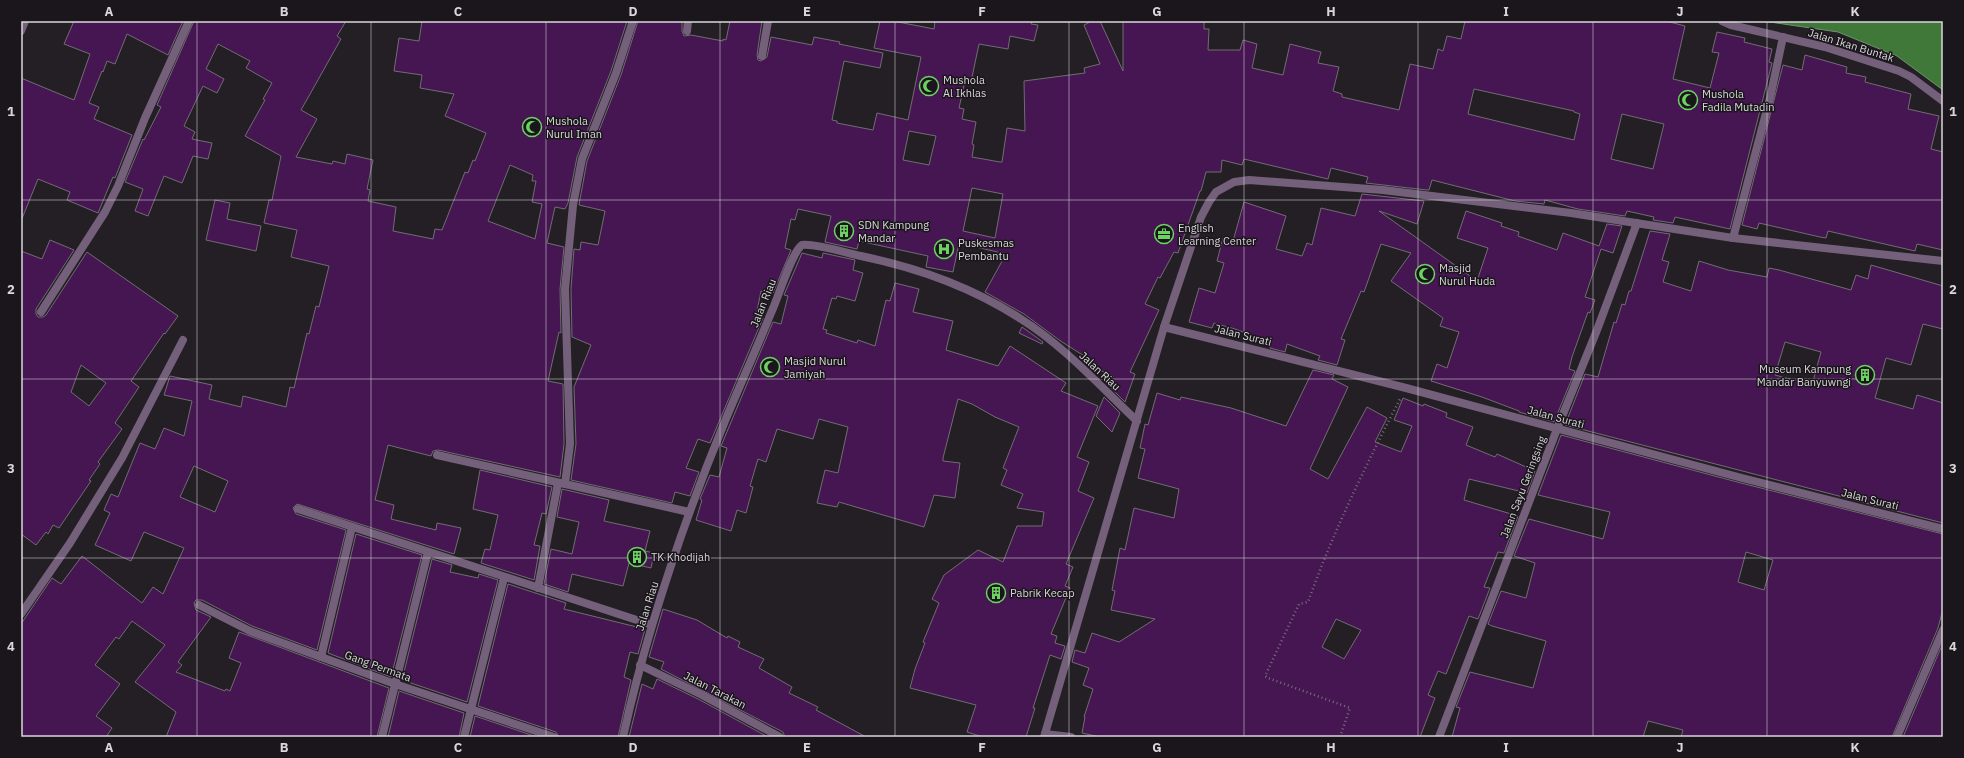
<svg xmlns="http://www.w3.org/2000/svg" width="1964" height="758" font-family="'IBM Plex Sans',sans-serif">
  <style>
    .water { fill: #3f7839; stroke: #6d9469 }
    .building { fill: #461653; stroke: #716c73; fill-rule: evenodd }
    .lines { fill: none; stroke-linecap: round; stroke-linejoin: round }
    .path { stroke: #747176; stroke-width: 2.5; stroke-dasharray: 1 3; stroke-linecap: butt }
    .minor { stroke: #75607c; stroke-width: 8 }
    .grid { fill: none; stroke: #d9d7da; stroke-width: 1; stroke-opacity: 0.55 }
    .labels { text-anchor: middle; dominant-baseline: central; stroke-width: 3; stroke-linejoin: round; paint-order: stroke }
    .street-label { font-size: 11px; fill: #d9d7da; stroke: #1a161b }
    .poi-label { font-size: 11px; fill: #d9d7da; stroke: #1a161b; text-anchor: start }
    .neatline { fill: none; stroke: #d9d7da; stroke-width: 1.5 }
    .grid-label { font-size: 13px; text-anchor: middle; font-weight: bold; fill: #d9d7da }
  </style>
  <rect width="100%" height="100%" fill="#231f25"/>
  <polygon class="water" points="1763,21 1943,21 1943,90 1897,56 1838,32"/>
  <g class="building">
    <polygon points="74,21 183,21 168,55 127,34 115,64 107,61 103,72 102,71 89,103 99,107 94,119 132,135 115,178 113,177 98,213 67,200 70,192 38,179 21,221 21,78 74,100 90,54 64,44"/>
    <path d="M 194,21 L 346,21 L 337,36 L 341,39 L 301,110 L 317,119 L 296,157 L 332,164 L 333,161 L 345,164 L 347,154 L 373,160 L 367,189 L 370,190 L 368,201 L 396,207 L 393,231 L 433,239 L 435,229 L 442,230 L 465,172 L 468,173 L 473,160 L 475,161 L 486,133 L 445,116 L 454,94 L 420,88 L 422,75 L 394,71 L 399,38 L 419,41 L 422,21 L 627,21 L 611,71 L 577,157 L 568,203 L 565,209 L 555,207 L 547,243 L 564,247 L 560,289 L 561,333 L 559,332 L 548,381 L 563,384 L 564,444 L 560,477 L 438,450 L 433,451 L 431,456 L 388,445 L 375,500 L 394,505 L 391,519 L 436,530 L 437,523 L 461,528 L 454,554 L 297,504 L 293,508 L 296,514 L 346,530 L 317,650 L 252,626 L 202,600 L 196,600 L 194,603 L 196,610 L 211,617 L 178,662 L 182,665 L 176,672 L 225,691 L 226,689 L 230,691 L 241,663 L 229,658 L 239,632 L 389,688 L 377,737 L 166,737 L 176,712 L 135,682 L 165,645 L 132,621 L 119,639 L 116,637 L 95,665 L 120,684 L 96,716 L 112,728 L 106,737 L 21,737 L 21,624 L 52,578 L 61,584 L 82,556 L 142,603 L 153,587 L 163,594 L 184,548 L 144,532 L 131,561 L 95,545 L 110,513 L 104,510 L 111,494 L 118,497 L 140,443 L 155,449 L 164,428 L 184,436 L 192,401 L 164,395 L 170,376 L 212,385 L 209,399 L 241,407 L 243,396 L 286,407 L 290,387 L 294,388 L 307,333 L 309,334 L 316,306 L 319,307 L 329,266 L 291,257 L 297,230 L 264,223 L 269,200 L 272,200 L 281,156 L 245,136 L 265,100 L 263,99 L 272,83 L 246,68 L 250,61 L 218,44 L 206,69 L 224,79 L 217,93 L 203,86 L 184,126 L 195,132 L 192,139 L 212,143 L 208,159 L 193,156 L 182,183 L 164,176 L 148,216 L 135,211 L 143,189 L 125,182 L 143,139 L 144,140 L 161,107 L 157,105 ZM 510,165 L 533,175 L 532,181 L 536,181 L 532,202 L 542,204 L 535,239 L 488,221 ZM 194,466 L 228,481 L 215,512 L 180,497 Z"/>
    <path d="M 638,21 L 682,21 L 682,31 L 684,36 L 691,35 L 723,41 L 723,39 L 726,40 L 730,21 L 762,21 L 757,55 L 758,60 L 761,61 L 767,57 L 771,37 L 812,45 L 814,37 L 840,42 L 839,44 L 883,53 L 880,68 L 844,61 L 832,120 L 837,121 L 837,123 L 873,130 L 877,113 L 908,120 L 921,57 L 874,48 L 880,21 L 893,21 L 934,29 L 935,21 L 1032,21 L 1031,24 L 1038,25 L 1034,41 L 1010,36 L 1008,49 L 979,44 L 971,82 L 965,81 L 959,108 L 964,109 L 962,119 L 976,122 L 972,144 L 974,145 L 972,157 L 1000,162 L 1002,162 L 1007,128 L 1025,131 L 1024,81 L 1085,73 L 1084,68 L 1100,64 L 1084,25 L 1092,21 L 1100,21 L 1123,71 L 1123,21 L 1204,21 L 1204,29 L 1209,29 L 1208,50 L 1240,50 L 1243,40 L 1257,44 L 1252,68 L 1283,75 L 1290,44 L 1321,52 L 1318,63 L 1339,67 L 1333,91 L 1342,94 L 1342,97 L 1399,110 L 1410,64 L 1433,69 L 1438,49 L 1443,51 L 1447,36 L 1461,39 L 1465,21 L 1666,21 L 1685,26 L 1673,79 L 1710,88 L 1719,53 L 1712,52 L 1717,32 L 1745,38 L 1744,42 L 1772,49 L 1769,62 L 1772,63 L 1730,229 L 1675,217 L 1673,223 L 1653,220 L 1654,217 L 1627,211 L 1625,216 L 1578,209 L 1545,200 L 1544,204 L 1515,201 L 1432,180 L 1429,190 L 1427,190 L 1366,183 L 1368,177 L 1331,168 L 1328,179 L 1244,159 L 1242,165 L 1222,160 L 1221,172 L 1206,172 L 1201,191 L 1200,191 L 1178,253 L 1174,252 L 1160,278 L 1158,277 L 1145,304 L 1159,310 L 1130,372 L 1135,374 L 1125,402 L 1109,386 L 1113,376 L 1086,364 L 1089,359 L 1062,342 L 1024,314 L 985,292 L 1006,254 L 959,243 L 953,272 L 926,267 L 928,256 L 859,241 L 857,249 L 825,242 L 831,216 L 798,209 L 795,220 L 791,219 L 785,248 L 791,250 L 773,293 L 761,291 L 756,316 L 763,318 L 710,443 L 698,439 L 686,468 L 699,472 L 690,496 L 675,492 L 672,503 L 571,480 L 576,444 L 574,387 L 591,345 L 572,337 L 571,289 L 574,249 L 580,250 L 581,242 L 598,245 L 605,211 L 579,205 L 587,161 L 621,75 ZM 1474,89 L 1574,111 L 1574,112 L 1580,114 L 1574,140 L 1468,114 ZM 1622,114 L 1664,124 L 1653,169 L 1611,159 ZM 909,131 L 936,136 L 929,165 L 903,160 ZM 972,188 L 1003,194 L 995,238 L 963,231 Z"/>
    <polygon points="1805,55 1847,67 1846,73 1866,77 1865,82 1911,94 1908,109 1939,116 1931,149 1943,152 1943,250 1917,244 1915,251 1828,231 1826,238 1820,237 1759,223 1757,229 1742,225 1783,65 1802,70"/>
    <polygon points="1362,194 1424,201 1417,224 1379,211 1477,281 1488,248 1457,238 1466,211 1502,223 1501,226 1519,232 1518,236 1557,250 1563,233 1599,246 1607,224 1622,226 1613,253 1601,249 1585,297 1595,300 1590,313 1588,312 1572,357 1569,369 1575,371 1554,422 1519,412 1519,411 1482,397 1431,381 1437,364 1447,368 1459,332 1440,326 1443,318 1391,281 1411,253 1381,244 1364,292 1361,291 1341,339 1345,340 1337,365 1318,360 1320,356 1287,344 1285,352 1270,348 1270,346 1253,340 1254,336 1235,329 1214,323 1212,328 1189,322 1199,288 1215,293 1224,263 1217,261 1223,238 1233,241 1244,202 1286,216 1276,249 1302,256 1307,243 1312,245 1321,208 1355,216"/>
    <polygon points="215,200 230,203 227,219 261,226 256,251 206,240"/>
    <path d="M 1650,231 L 1670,234 L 1662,260 L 1669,262 L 1663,282 L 1691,291 L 1699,261 L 1728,270 L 1767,277 L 1769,268 L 1779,270 L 1851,290 L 1856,275 L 1868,279 L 1871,265 L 1943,286 L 1943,329 L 1923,324 L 1911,365 L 1886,358 L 1875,398 L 1913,409 L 1917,395 L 1943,403 L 1943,523 L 1565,425 L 1585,374 L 1598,377 L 1614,322 L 1616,323 L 1622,304 L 1625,305 L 1629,291 L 1631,291 ZM 1785,342 L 1821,352 L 1812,385 L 1775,375 Z"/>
    <path d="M 50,240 L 74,250 L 36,309 L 36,314 L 38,317 L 43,317 L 46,315 L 87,252 L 178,316 L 165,334 L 164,333 L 131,381 L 139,387 L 115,423 L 122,429 L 98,462 L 100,464 L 89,480 L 91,481 L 59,528 L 53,525 L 48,534 L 46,532 L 36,545 L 21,534 L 21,251 L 42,259 ZM 81,365 L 106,383 L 89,406 L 71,392 Z"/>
    <polygon points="802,253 822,258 823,253 855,260 853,270 863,273 855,301 837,296 836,299 832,298 823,329 827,330 826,333 857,343 858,340 875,346 886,300 890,301 895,283 919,289 913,312 953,321 946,350 998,366 1010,346 1066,383 1061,391 1098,406 1077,457 1089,462 1078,491 1094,498 1066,564 1073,567 1065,586 1070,588 1051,634 1057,636 1055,643 1065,646 1061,659 1050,655 1033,708 1035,708 1026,737 983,737 967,732 976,705 910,688 915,669 925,643 923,642 939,603 932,599 944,575 978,550 1003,562 1017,526 1042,526 1044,512 1017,508 1023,494 1001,485 1007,470 1003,468 1019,427 995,417 972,404 958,399 943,458 943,461 960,463 955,498 934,495 924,527 839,502 837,507 817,503 825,470 838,473 848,427 819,419 813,439 777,429 766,462 758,459 750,486 753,487 746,513 737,510 731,531 696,520 702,500 700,499 710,475 719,477 727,448 721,446 773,322 781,324 788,296 784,295"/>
    <polygon points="1022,327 1043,342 1042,344 1019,333"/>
    <path d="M 1313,370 L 1334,375 L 1332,379 L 1348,387 L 1310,469 L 1328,479 L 1367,407 L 1387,418 L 1375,442 L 1401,452 L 1412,426 L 1394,420 L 1403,398 L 1423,406 L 1424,404 L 1447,413 L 1446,417 L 1473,427 L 1466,445 L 1495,457 L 1497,454 L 1535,471 L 1527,493 L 1469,479 L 1464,500 L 1518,516 L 1504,553 L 1498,552 L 1484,587 L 1490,588 L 1478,619 L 1469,616 L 1446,674 L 1438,671 L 1428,695 L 1435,698 L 1420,737 L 1100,737 L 1082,733 L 1085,717 L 1084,717 L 1093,689 L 1083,685 L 1089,668 L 1072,662 L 1075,650 L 1085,653 L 1092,633 L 1119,642 L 1155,619 L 1111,610 L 1115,591 L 1112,590 L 1120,548 L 1125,550 L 1134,508 L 1174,518 L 1179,489 L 1138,478 L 1145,449 L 1140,448 L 1145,424 L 1148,425 L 1157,393 L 1180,400 L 1181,397 L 1231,408 L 1286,426 ZM 1336,619 L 1361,630 L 1344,659 L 1322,647 Z"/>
    <polygon points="1104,397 1120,413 1112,432 1096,416"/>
    <path d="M 1561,435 L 1741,483 L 1943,534 L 1943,609 L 1938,628 L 1892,737 L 1681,737 L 1683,730 L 1648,721 L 1643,737 L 1452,737 L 1460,708 L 1456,707 L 1470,672 L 1533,688 L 1546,641 L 1492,626 L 1488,624 L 1501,591 L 1526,598 L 1535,563 L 1514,556 L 1529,519 L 1603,539 L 1610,512 L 1538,495 ZM 1746,552 L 1773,560 L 1764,590 L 1738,582 Z"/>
    <polygon points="480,470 552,487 546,514 542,513 534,545 540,546 534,580 481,563 485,549 490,550 498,515 473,509"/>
    <polygon points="562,489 609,500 604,521 650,531 645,551 654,553 651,568 629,563 623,586 572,574 568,592 544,584 551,549 572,554 579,522 557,517"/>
    <polygon points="356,534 422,555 391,677 328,653"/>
    <polygon points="432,559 452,565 450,572 478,578 479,574 498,580 467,702 402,680"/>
    <polygon points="508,584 566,603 564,609 645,629 638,654 630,652 624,677 631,680 618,737 559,737 556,732 478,706"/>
    <polygon points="663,609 697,620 727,638 728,636 740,642 738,647 764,659 759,668 792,687 789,693 818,707 816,710 866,737 785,737 783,732 661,669 664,662 649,657"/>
    <polygon points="1942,645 1943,737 1903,737"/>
    <polygon points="657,679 700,700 768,737 629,737 642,684 653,689"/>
    <polygon points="399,691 464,713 459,737 388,737"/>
    <polygon points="475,716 537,737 470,737"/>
  </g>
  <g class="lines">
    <path class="path" d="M 1340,737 L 1350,708 L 1268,678 L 1265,676 L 1299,604 L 1308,602 C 1333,532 1366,465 1400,399"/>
    <g class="minor">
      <polyline points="1722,21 1731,25 1825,47 1899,71 1911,77 1943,101"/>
      <polyline points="21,31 25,21"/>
      <polyline points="687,31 688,21"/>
      <polyline points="762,56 768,21"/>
      <polyline points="1733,238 1770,98 1783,37"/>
      <polyline points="41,312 105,212 118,186 145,118 189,21"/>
      <polyline points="1164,327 1406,388 1742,478 1943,529"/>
      <polyline points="437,455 689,512"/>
      <polyline points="565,484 570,444 565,289 573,205 582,159 616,73 633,21"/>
      <polyline points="298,509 652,625"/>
      <polyline points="538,588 558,483"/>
      <polyline points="199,605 250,631 395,684 554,737"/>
      <polyline points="21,614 70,543 122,458 183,340"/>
      <polyline points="321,657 352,527"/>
      <polyline points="640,665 702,695 780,737"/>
      <polyline points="1045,734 1071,737"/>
      <polyline points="382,737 428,552"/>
      <polyline points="464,737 504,578"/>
      <path d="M 623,737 C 647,629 683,523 725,421 C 740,385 756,350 771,313 C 778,299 791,253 802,245 C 814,243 847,253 861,256 C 919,268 972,287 1021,319 C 1064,346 1100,386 1137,421"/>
      <polyline points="1044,737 1164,327 1201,217 1209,202 1216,192 1234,182 1249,180 1383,190 1571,213 1733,238 1943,261"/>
      <polyline points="1439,737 1557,429 1597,330 1637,223"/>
      <polyline points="1897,737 1943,630"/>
    </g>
  </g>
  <path class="grid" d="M 197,21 L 197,737M 371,21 L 371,737M 546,21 L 546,737M 720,21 L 720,737M 895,21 L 895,737M 1069,21 L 1069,737M 1244,21 L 1244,737M 1418,21 L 1418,737M 1593,21 L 1593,737M 1767,21 L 1767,737M 21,200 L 1943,200M 21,379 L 1943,379M 21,558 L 1943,558"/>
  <defs>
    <g id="mosque-ring" transform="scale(1)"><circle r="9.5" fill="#1a161b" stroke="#6cd362" stroke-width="1.5"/><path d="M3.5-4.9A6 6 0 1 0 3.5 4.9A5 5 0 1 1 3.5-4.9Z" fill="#6cd362"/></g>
    <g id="building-ring" transform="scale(1)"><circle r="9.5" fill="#1a161b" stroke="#6cd362" stroke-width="1.5"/><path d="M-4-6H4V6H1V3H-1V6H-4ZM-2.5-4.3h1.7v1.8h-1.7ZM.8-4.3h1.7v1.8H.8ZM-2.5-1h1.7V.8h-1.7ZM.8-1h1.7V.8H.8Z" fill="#6cd362"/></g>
    <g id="office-ring" transform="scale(1)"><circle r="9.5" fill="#1a161b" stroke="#6cd362" stroke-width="1.5"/><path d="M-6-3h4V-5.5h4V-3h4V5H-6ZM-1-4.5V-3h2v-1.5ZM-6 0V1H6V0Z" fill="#6cd362"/></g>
    <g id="hospital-ring" transform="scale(1)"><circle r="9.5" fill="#1a161b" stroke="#6cd362" stroke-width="1.5"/><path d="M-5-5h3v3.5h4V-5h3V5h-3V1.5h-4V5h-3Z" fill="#6cd362"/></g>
  </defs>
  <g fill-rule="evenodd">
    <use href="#mosque-ring" x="929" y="86"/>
    <use href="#mosque-ring" x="1688" y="100"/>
    <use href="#mosque-ring" x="532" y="127"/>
    <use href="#building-ring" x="844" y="231"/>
    <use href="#office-ring" x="1164" y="234"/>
    <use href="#hospital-ring" x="944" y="249"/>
    <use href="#mosque-ring" x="1425" y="274"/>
    <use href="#mosque-ring" x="770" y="367"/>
    <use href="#building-ring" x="1865" y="375"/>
    <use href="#building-ring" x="637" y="557"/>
    <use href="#building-ring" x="996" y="593"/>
  </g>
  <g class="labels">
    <g class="street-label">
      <text transform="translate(1851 45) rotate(17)">Jalan Ikan Buntak</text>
      <text transform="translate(763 303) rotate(-68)">Jalan Riau</text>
      <text transform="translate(1243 335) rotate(14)">Jalan Surati</text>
      <text transform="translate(1100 371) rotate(43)">Jalan Riau</text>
      <text transform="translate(1556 417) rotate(15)">Jalan Surati</text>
      <text transform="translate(1523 487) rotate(-69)">Jalan Sayu Geringsing</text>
      <text transform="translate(1870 499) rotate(14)">Jalan Surati</text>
      <text transform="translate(647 606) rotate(-72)">Jalan Riau</text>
      <text transform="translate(378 666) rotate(20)">Gang Permata</text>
      <text transform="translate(715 690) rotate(27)">Jalan Tarakan</text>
    </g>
    <g class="poi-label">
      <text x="943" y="80">Mushola<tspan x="943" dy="13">Al Ikhlas</tspan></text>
      <text x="1702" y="94">Mushola<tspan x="1702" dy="13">Fadila Mutadin</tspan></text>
      <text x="546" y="121">Mushola<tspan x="546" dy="13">Nurul Iman</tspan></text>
      <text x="858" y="225">SDN Kampung<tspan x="858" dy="13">Mandar</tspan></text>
      <text x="1178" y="228">English<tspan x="1178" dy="13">Learning Center</tspan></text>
      <text x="958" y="243">Puskesmas<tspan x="958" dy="13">Pembantu</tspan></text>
      <text x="1439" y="268">Masjid<tspan x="1439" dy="13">Nurul Huda</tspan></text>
      <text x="784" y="361">Masjid Nurul<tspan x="784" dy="13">Jamiyah</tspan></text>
      <text x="1851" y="369" text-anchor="end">Museum Kampung<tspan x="1851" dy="13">Mandar Banyuwngi</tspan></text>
      <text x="651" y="557">TK Khodijah</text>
      <text x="1010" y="593">Pabrik Kecap</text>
    </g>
  </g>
  <rect width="1964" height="758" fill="none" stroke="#1a161b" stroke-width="44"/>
  <rect x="22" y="22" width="1920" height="714" class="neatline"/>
  <g class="grid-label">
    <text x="109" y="16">A</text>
    <text x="284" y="16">B</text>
    <text x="458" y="16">C</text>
    <text x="633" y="16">D</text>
    <text x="807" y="16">E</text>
    <text x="982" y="16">F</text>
    <text x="1157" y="16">G</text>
    <text x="1331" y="16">H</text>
    <text x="1506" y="16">I</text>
    <text x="1680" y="16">J</text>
    <text x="1855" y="16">K</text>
    <text x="11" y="116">1</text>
    <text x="1953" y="116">1</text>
    <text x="11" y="294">2</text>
    <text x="1953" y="294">2</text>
    <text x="11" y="473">3</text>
    <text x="1953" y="473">3</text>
    <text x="11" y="651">4</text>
    <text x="1953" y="651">4</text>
    <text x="109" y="752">A</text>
    <text x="284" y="752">B</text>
    <text x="458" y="752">C</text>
    <text x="633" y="752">D</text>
    <text x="807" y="752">E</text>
    <text x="982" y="752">F</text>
    <text x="1157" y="752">G</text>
    <text x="1331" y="752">H</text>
    <text x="1506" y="752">I</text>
    <text x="1680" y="752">J</text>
    <text x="1855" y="752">K</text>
  </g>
</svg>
